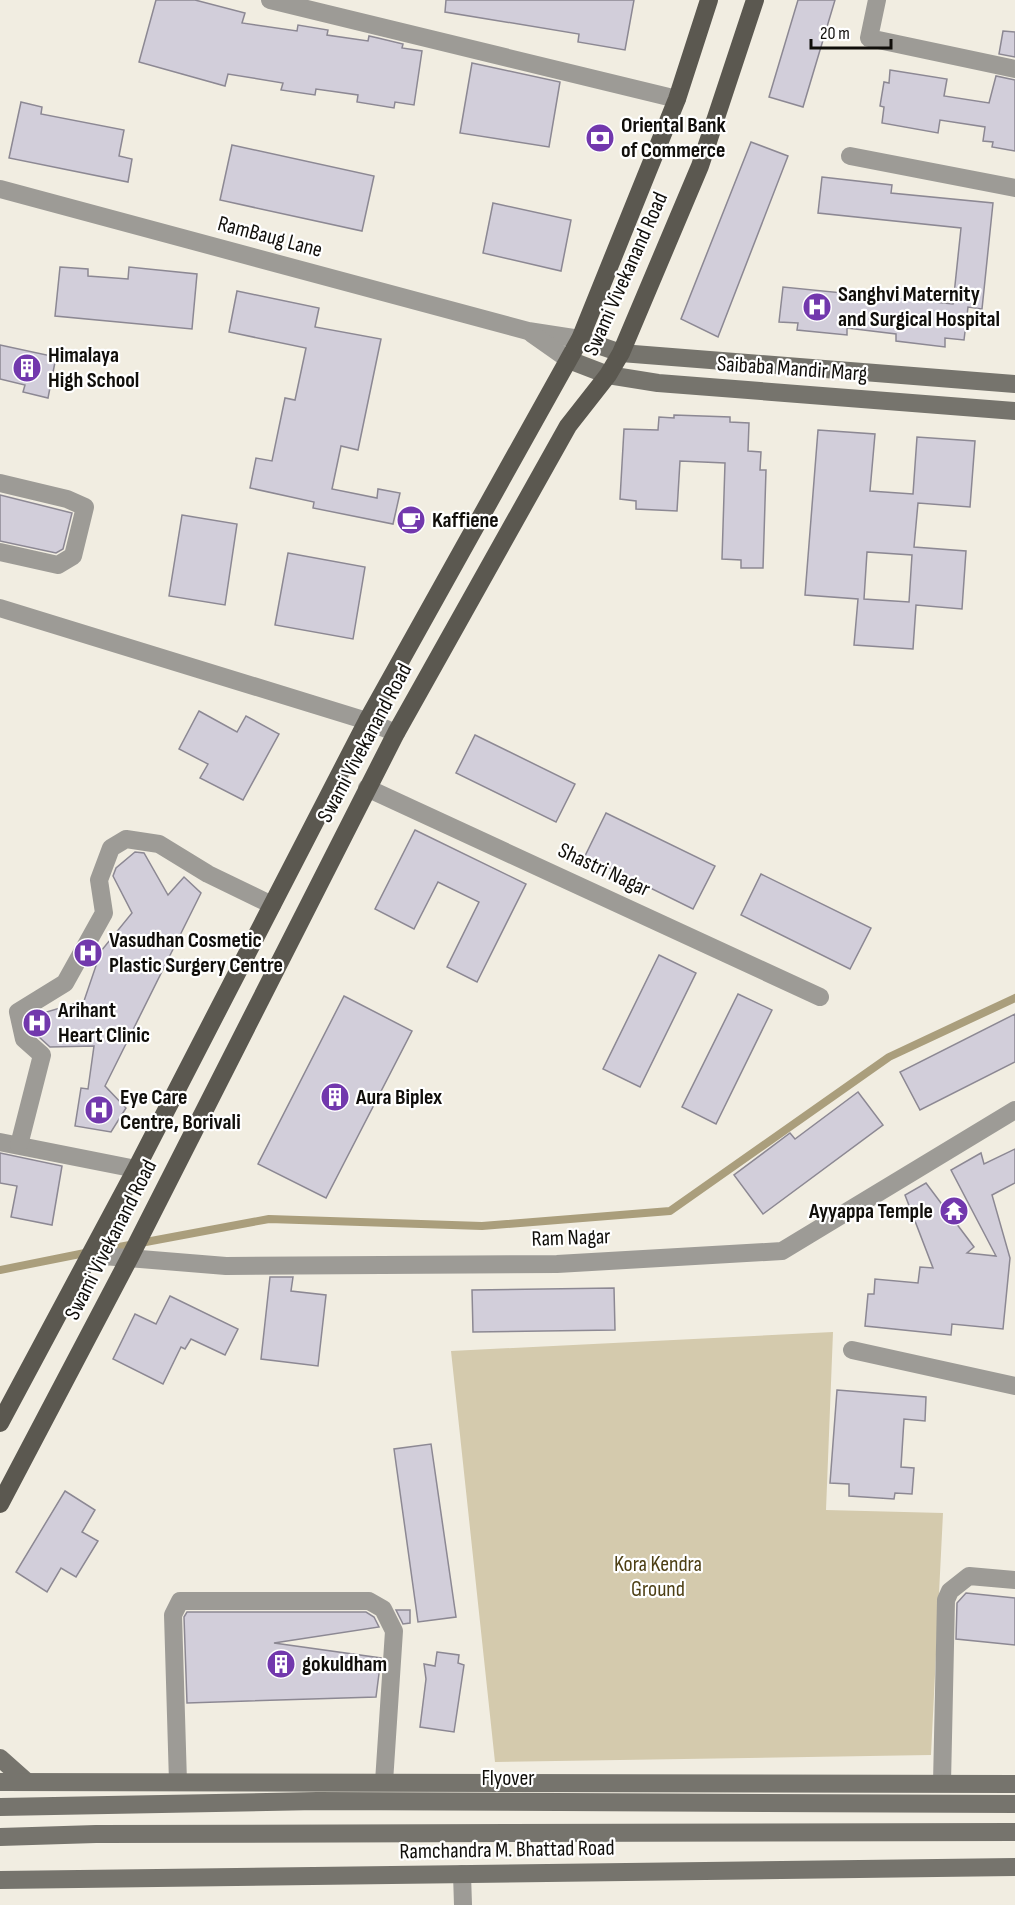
<svg xmlns="http://www.w3.org/2000/svg" width="1015" height="1905" font-family="'Sofia Sans Condensed',sans-serif">
  <style>
    .green { fill: #d4caad }
    .lines { fill: none; stroke-linecap: round; stroke-linejoin: round }
    .stream { stroke: #aa9e7c; stroke-width: 8 }
    .building { fill: #d2ceda; stroke: #8c8893; stroke-width: 1.5; fill-rule: evenodd }
    .street { stroke: #9d9b96; stroke-width: 18 }
    .secondary { stroke: #76746d; stroke-width: 18 }
    .primary { stroke: #5b5850; stroke-width: 18 }
    .labels { text-anchor: middle; dominant-baseline: central; stroke-width: 4.5; stroke-linejoin: round; paint-order: stroke }
    .poi-label { font-size: 22px; font-weight: bold; fill: #100e0a; stroke: #fff; text-anchor: start }
    .street-label { font-size: 22px; fill: #100e0a; stroke: #fff }
    .park-label { font-size: 22px; fill: #4d3f14; stroke: #fff }
  </style>
  <rect width="100%" height="100%" fill="#f1ede1"/>
  <polygon class="green" points="833,1332 826,1510 943,1513 931,1755 495,1762 451,1351"/>
  <g class="lines">
    <g class="stream">
      <polyline points="103,1250 269,1219 482,1226 670,1211 889,1057 1015,998"/>
      <polyline points="0,1270 90,1252"/>
    </g>
  </g>
  <g class="building">
    <polygon points="156,0 195,0 245,13 242,23 297,31 298,25 328,30 327,35 368,41 369,36 378,38 403,44 402,48 422,51 414,105 395,102 394,108 357,102 358,95 316,89 315,95 281,90 283,83 228,74 225,86 139,62"/>
    <polygon points="446,0 634,0 625,50 578,42 579,34 445,12"/>
    <polygon points="798,0 835,0 803,107 769,97"/>
    <polygon points="1003,31 1015,32 1015,57 999,54"/>
    <polygon points="472,63 560,82 549,147 460,133"/>
    <polygon points="890,70 947,79 944,96 989,103 996,76 1015,80 1015,151 992,147 993,142 983,141 985,127 940,120 938,133 882,123 884,107 880,106 884,82 889,83"/>
    <polygon points="21,102 42,107 41,114 124,130 119,156 132,159 128,182 9,158"/>
    <polygon points="751,142 788,156 718,337 681,319"/>
    <polygon points="232,145 374,176 362,231 220,200"/>
    <polygon points="822,177 892,185 891,193 993,203 982,309 968,307 964,340 945,338 945,347 896,341 896,334 847,328 847,335 797,330 798,323 779,322 783,287 953,304 961,228 818,213"/>
    <polygon points="493,203 571,220 561,271 483,253"/>
    <polygon points="60,267 88,269 88,276 128,279 129,267 197,274 192,329 55,316"/>
    <polygon points="237,291 319,308 315,327 381,339 358,450 341,446 332,489 377,498 378,489 400,493 393,524 313,508 314,502 250,488 256,458 272,461 285,398 295,400 306,348 229,332"/>
    <polygon points="0,345 56,357 48,398 23,392 25,385 0,379"/>
    <polygon points="674,415 730,417 730,422 749,423 748,451 761,452 760,470 766,470 763,568 741,568 741,560 722,559 725,463 680,461 677,511 636,509 636,501 620,499 624,429 658,430 659,417 674,418"/>
    <path d="M 818,430 L 875,434 L 870,491 L 913,494 L 917,437 L 975,441 L 970,507 L 918,503 L 914,547 L 966,551 L 962,609 L 916,605 L 913,649 L 854,645 L 858,599 L 805,595 ZM 867,552 L 912,555 L 909,602 L 864,599 Z"/>
    <polygon points="0,495 72,513 63,549 56,553 0,541"/>
    <polygon points="182,515 237,524 225,605 169,596"/>
    <polygon points="288,553 365,567 353,639 275,625"/>
    <polygon points="199,711 237,732 246,716 279,734 243,800 200,778 208,764 179,749"/>
    <polygon points="475,735 575,784 556,822 456,773"/>
    <polygon points="606,813 715,866 693,909 585,856"/>
    <polygon points="415,830 526,884 477,982 447,967 479,902 438,882 414,929 375,909"/>
    <polygon points="135,852 144,853 168,895 184,877 201,893 105,1086 126,1108 111,1132 75,1126 81,1088 88,1089 94,1046 50,1047 37,1035 33,1016 84,1001 101,951 132,913 113,876 116,868"/>
    <polygon points="761,874 871,928 850,969 741,915"/>
    <polygon points="659,955 696,973 640,1087 603,1069"/>
    <polygon points="738,994 772,1010 716,1124 682,1107"/>
    <polygon points="344,996 412,1031 326,1198 258,1164"/>
    <polygon points="1015,1014 1015,1062 920,1110 900,1072"/>
    <polygon points="858,1092 883,1125 763,1214 734,1175 790,1133 795,1139"/>
    <polygon points="1015,1149 1015,1183 992,1195 1010,1258 1003,1329 952,1324 951,1335 865,1326 868,1294 874,1294 875,1279 918,1283 920,1267 933,1268 905,1195 926,1183 974,1247 967,1253 996,1256 951,1170 981,1153 984,1164"/>
    <polygon points="0,1153 62,1166 52,1225 11,1217 17,1186 0,1183"/>
    <polygon points="270,1277 293,1277 291,1291 326,1295 318,1366 261,1359"/>
    <polygon points="614,1288 615,1330 473,1332 472,1290"/>
    <polygon points="170,1296 238,1329 225,1355 191,1339 185,1349 181,1347 163,1384 113,1359 135,1314 156,1324"/>
    <polygon points="837,1390 926,1397 925,1421 904,1419 901,1467 914,1468 912,1494 895,1493 894,1499 849,1496 849,1484 830,1483"/>
    <polygon points="431,1444 456,1617 418,1622 394,1449"/>
    <polygon points="65,1491 95,1510 82,1532 98,1541 76,1577 61,1568 47,1592 16,1572"/>
    <polygon points="966,1593 1015,1598 1015,1645 956,1639 957,1603"/>
    <polygon points="396,1610 410,1610 410,1623 403,1624"/>
    <polygon points="187,1612 366,1612 374,1617 379,1627 274,1643 381,1658 376,1697 187,1703 184,1617"/>
    <polygon points="437,1652 459,1655 458,1663 464,1665 454,1732 420,1727 426,1679 424,1664 435,1666"/>
  </g>
  <g class="lines">
    <g class="street">
      <polyline points="270,0 677,99"/>
      <polyline points="877,0 869,38 1015,69"/>
      <polyline points="850,156 1015,188"/>
      <polyline points="0,189 528,331 580,339"/>
      <polyline points="532,334 569,360"/>
      <polyline points="0,483 67,499 85,507 73,556 58,565 0,552"/>
      <polyline points="0,608 367,721 396,733"/>
      <polyline points="367,788 820,997"/>
      <polyline points="0,1142 136,1169"/>
      <polyline points="19,1145 42,1055 24,1039 18,1012 65,983 104,913 99,880 111,848 126,839 159,844 208,874 272,905"/>
      <polyline points="91,1255 226,1266 557,1264 782,1251 1015,1110"/>
      <polyline points="852,1350 1015,1386"/>
      <polyline points="178,1782 173,1615 180,1601 369,1601 383,1609 394,1631 384,1782"/>
      <polyline points="942,1783 946,1600 950,1591 969,1576 1015,1580"/>
      <polyline points="462,1874 463,1905"/>
    </g>
    <g class="secondary">
      <polyline points="580,339 621,353 1015,384"/>
      <polyline points="569,360 608,375 658,383 1015,411"/>
      <polyline points="0,1758 27,1782"/>
      <polyline points="0,1782 1015,1784"/>
      <polyline points="0,1807 317,1801 1015,1804"/>
      <polyline points="0,1837 96,1834 1015,1832"/>
      <polyline points="0,1880 1015,1867"/>
    </g>
    <g class="primary">
      <polyline points="0,1423 136,1169 367,721 580,339 677,99 709,0"/>
      <polyline points="0,1504 130,1257 396,733 568,426 608,375 621,353 700,166 755,0"/>
    </g>
  </g>
  <defs>
    <g id="bank-disc" transform="scale(1.5)"><circle r="9.5" fill="#7238ad" stroke="#fff"/><path d="M-6-4H6V4H-6ZM0-2.3a2.3 2.3 0 1 0 0 4.6a2.3 2.3 0 1 0 0-4.6Z" fill="#fff"/></g>
    <g id="hospital-disc" transform="scale(1.5)"><circle r="9.5" fill="#7238ad" stroke="#fff"/><path d="M-5-5h3v3.5h4V-5h3V5h-3V1.5h-4V5h-3Z" fill="#fff"/></g>
    <g id="building-disc" transform="scale(1.5)"><circle r="9.5" fill="#7238ad" stroke="#fff"/><path d="M-4-6H4V6H1V3H-1V6H-4ZM-2.5-4.3h1.7v1.8h-1.7ZM.8-4.3h1.7v1.8H.8ZM-2.5-1h1.7V.8h-1.7ZM.8-1h1.7V.8H.8Z" fill="#fff"/></g>
    <g id="cafe-disc" transform="scale(1.5)"><circle r="9.5" fill="#7238ad" stroke="#fff"/><path d="M-5.5-4.5H6V0H3Q3 3.5 0 3.5H-2.5Q-5.5 3.5-5.5 0ZM3-3.2v2h1.7v-2ZM-6 4.5H4V6H-6Z" fill="#fff"/></g>
    <g id="temple-disc" transform="scale(1.5)"><circle r="9.5" fill="#7238ad" stroke="#fff"/><path d="M0-6L5-2H3V0L6.5 2.5H4V6H1.5V3h-3V6H-4V2.5H-6.5L-3 0V-2H-5Z" fill="#fff"/></g>
  </defs>
  <g fill-rule="evenodd">
    <use href="#bank-disc" x="600" y="138"/>
    <use href="#hospital-disc" x="817" y="307"/>
    <use href="#building-disc" x="27" y="368"/>
    <use href="#cafe-disc" x="411" y="520"/>
    <use href="#hospital-disc" x="88" y="953"/>
    <use href="#hospital-disc" x="37" y="1023"/>
    <use href="#building-disc" x="335" y="1097"/>
    <use href="#hospital-disc" x="99" y="1110"/>
    <use href="#temple-disc" x="954" y="1211"/>
    <use href="#building-disc" x="281" y="1664"/>
  </g>
  <g class="labels">
    <g class="poi-label">
      <text x="621" y="125">Oriental Bank<tspan x="621" dy="25">of Commerce</tspan></text>
      <text x="838" y="294">Sanghvi Maternity<tspan x="838" dy="25">and Surgical Hospital</tspan></text>
      <text x="48" y="355">Himalaya<tspan x="48" dy="25">High School</tspan></text>
      <text x="432" y="520">Kaffiene</text>
      <text x="109" y="940">Vasudhan Cosmetic<tspan x="109" dy="25">Plastic Surgery Centre</tspan></text>
      <text x="58" y="1010">Arihant<tspan x="58" dy="25">Heart Clinic</tspan></text>
      <text x="120" y="1097">Eye Care<tspan x="120" dy="25">Centre, Borivali</tspan></text>
      <text x="356" y="1097">Aura Biplex</text>
      <text x="933" y="1211" text-anchor="end">Ayyappa Temple</text>
      <text x="302" y="1664">gokuldham</text>
    </g>
    <g class="street-label">
      <text transform="translate(270 237) rotate(15)">RamBaug Lane</text>
      <text transform="translate(626 274) rotate(-66)">Swami Vivekanand Road</text>
      <text transform="translate(792 369) rotate(4)">Saibaba Mandir Marg</text>
      <text transform="translate(365 743) rotate(-62)">Swami Vivekanand Road</text>
      <text transform="translate(604 870) rotate(25)">Shastri Nagar</text>
      <text transform="translate(571 1238) rotate(-2)">Ram Nagar</text>
      <text transform="translate(111 1240) rotate(-63)">Swami Vivekanand Road</text>
      <text x="508" y="1778">Flyover</text>
      <text transform="translate(507 1850) rotate(-1)">Ramchandra M. Bhattad Road</text>
    </g>
    <g class="park-label">
      <text x="658" y="1564">Kora Kendra<tspan x="658" dy="25">Ground</tspan></text>
    </g>
  </g>
  <path d="M811 39v9h80v-9" fill="none" stroke="#100e0a" stroke-width="3"/>
  <text x="820" y="39" font-size="18" fill="#100e0a" stroke="#ffffff" stroke-width="4.5" paint-order="stroke">20 m</text>
</svg>
